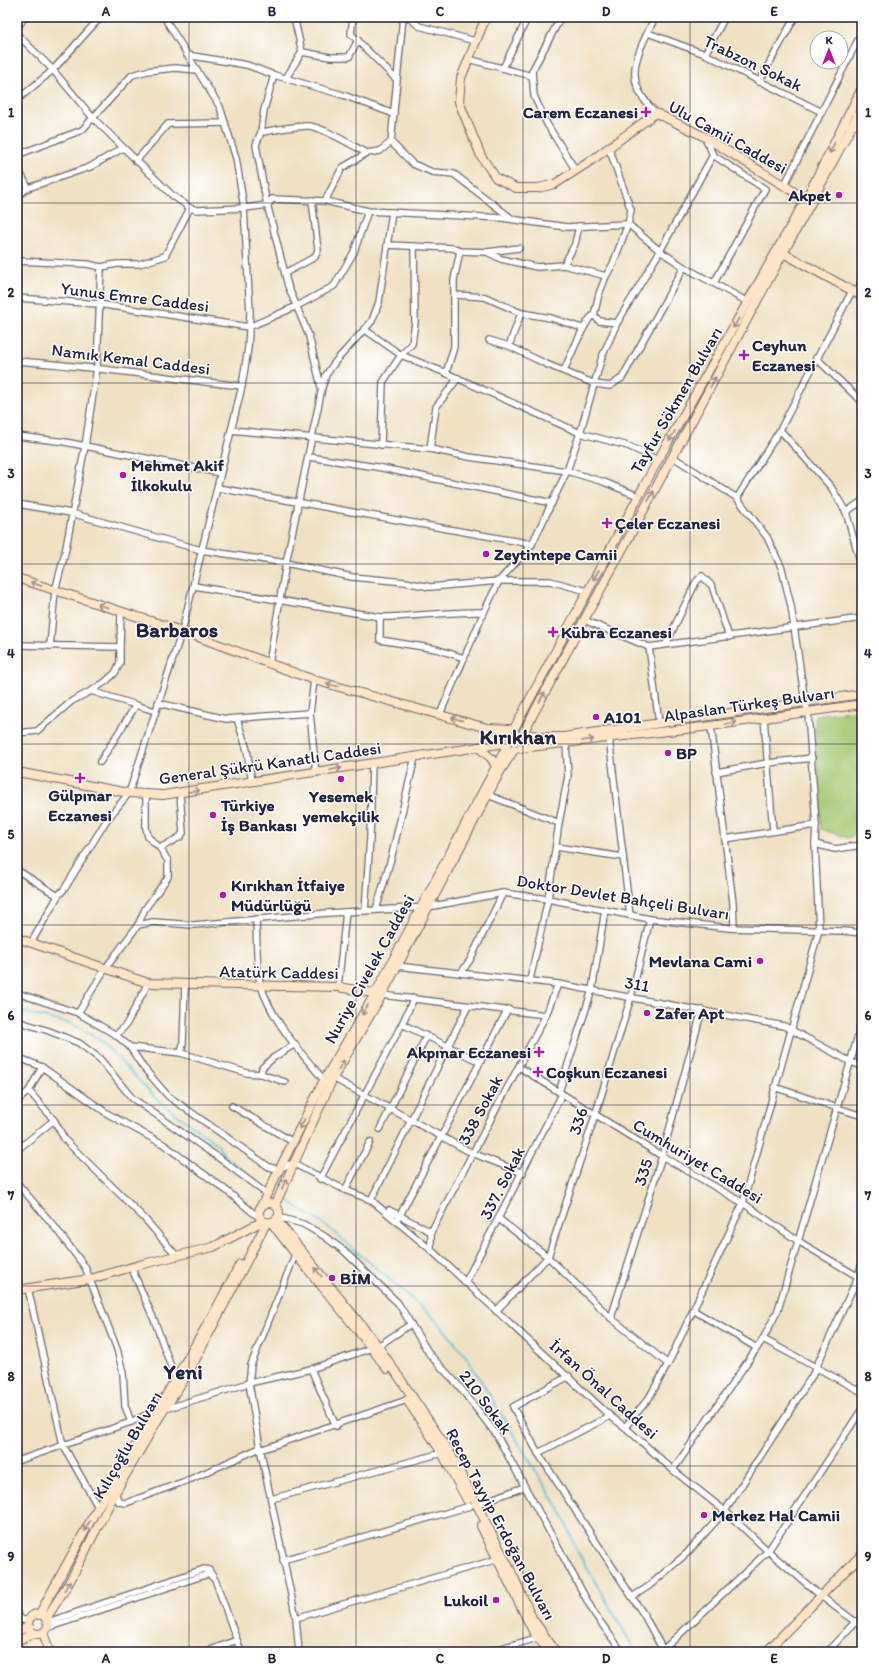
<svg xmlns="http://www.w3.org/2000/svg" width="879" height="1669" font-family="Itim,sans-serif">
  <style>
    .green { fill: #a5c872; stroke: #647556 }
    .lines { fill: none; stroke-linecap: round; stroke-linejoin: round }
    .stream { stroke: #57bdd5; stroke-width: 2 }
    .street-casing { stroke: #6a656b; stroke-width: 8 }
    .secondary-casing { stroke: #6a656b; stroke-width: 10 }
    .street { stroke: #fff; stroke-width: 5.5 }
    .secondary { stroke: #ffe4c6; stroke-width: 8 }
    .oneway { stroke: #9c8d87 }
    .grid { fill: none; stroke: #22223b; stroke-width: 1; stroke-opacity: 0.55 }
    .poi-dot { fill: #b5179e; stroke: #fff; stroke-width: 1.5 }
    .labels { text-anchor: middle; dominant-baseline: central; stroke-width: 3; stroke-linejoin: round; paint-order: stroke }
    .street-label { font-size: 17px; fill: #22223b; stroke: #fff }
    .poi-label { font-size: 17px; font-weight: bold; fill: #22223b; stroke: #fff; text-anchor: start }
    .district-label { font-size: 21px; font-weight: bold; fill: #22223b; stroke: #fff }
    .neatline { fill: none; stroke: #22223b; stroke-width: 1.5 }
    .grid-label { font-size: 13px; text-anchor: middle; font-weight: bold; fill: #22223b }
  </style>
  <rect width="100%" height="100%" fill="#fff"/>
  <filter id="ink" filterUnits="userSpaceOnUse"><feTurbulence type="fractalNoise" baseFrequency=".025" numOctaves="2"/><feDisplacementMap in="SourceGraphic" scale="8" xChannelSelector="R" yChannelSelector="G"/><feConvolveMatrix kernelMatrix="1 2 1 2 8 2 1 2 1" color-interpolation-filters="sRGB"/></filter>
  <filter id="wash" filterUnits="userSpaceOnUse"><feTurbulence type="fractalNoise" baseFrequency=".012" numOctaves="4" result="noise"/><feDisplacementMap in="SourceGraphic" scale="16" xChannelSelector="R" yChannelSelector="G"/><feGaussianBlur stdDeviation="0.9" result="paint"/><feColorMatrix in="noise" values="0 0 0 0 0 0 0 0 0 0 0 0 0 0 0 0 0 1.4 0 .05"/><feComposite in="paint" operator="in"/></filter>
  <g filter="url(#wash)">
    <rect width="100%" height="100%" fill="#f0e1c3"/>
    <polygon class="green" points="862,710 862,831 848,838 821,829 815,715"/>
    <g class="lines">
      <g class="stream">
        <polyline points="17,1011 72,1024 100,1040 161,1103 217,1144 225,1156 246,1175"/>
        <polyline points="287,1200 329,1228 404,1292 437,1321 465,1355 563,1515 576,1549 636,1652"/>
      </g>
    </g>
  </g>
  <g filter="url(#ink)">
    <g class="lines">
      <g class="street-casing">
        <g id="street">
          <polyline points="353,17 351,34 396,79"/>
          <polyline points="408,17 419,26 475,41"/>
          <polyline points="561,17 532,71 534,96 547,124 576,171"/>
          <path d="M 655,17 C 637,56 620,79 656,113"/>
          <polyline points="17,28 25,17"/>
          <polyline points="648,33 705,54 822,112"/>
          <polyline points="17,34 53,70 93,118 172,195 190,208 197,210 244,208 268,205 272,199 325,201 342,168 367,153 380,151 391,142 403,17"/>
          <polyline points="302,52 330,57 349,57 358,40"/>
          <polyline points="705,54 725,17"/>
          <polyline points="187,55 247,65 274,75 343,95 394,114"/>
          <polyline points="468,59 532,76"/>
          <polyline points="503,68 528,17"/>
          <polyline points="274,75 264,110 261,132 256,145 266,200 288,286 309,336 321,387"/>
          <polyline points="286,78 302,52 294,17"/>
          <polyline points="759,82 795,17"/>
          <polyline points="17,100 53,70 96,22 104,17"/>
          <polyline points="849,126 862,126"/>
          <path d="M 261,132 C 276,130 293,126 308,126 C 321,126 353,146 367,153"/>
          <polyline points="391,142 413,164 432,172 454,174 511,218"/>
          <polyline points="17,155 82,130 132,75 147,71 175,68 197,70"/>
          <polyline points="713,155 765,189 714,283"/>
          <polyline points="136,161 168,124 225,123"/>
          <polyline points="17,166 28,188"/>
          <polyline points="784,186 862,32"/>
          <polyline points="17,196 28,188 90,167 123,148"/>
          <polyline points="325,201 368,211 502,218 567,227 628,224 660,251 684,267 748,302"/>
          <polyline points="387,245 453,248 460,251 487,252 501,259 537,267 564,265 606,276"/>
          <polyline points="487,252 519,248"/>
          <polyline points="17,261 87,264 101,267 117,264 139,264 165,256 190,208"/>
          <polyline points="564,265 575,244 579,226"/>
          <polyline points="285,273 315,257 318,250 312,200"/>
          <polyline points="856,293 862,281"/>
          <polyline points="455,295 485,297 521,313 551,318 582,328"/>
          <polyline points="17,298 98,304 249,327 297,306 334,286 354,252 368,211"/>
          <polyline points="594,315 599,321 617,323"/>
          <polyline points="364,329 401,355 446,373 580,433 628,446 658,460"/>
          <polyline points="489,340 509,346 546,364 595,384 610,386 622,378 684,267"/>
          <polyline points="509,346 521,313"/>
          <polyline points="816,358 862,402"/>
          <path d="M 17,361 C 92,366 167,378 242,386"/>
          <path d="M 564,370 C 570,359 585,318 594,315 L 599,294 L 606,276 L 613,264 L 628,224 L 631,210 L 609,148"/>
          <polyline points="446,373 454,347 454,280 460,251"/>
          <polyline points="231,430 430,449 469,457 567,471 604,482 638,496"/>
          <polyline points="780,430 831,487 846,512 862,568"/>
          <polyline points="17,436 65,442 220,473"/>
          <polyline points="381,445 383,382 401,355 412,344 415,322 414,247"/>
          <polyline points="430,449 436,407 458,378"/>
          <polyline points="309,457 377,467 552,503"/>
          <polyline points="218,488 532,544"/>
          <polyline points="737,498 780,430 852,291"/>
          <polyline points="17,504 71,513 201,550 286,563 352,577 405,582 430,587 499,581 550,581 587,591"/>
          <polyline points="846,512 862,501"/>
          <path d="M 194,586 L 380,617 C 415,617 449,611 484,612"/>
          <polyline points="380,617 380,640 436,649 464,658"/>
          <polyline points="584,620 649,647 659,723"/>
          <polyline points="666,644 696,582 702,576 712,586 729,637"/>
          <polyline points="17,645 120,647 121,612"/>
          <polyline points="50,646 55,591 65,553 85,446 97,368 101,267"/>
          <polyline points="649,647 862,618"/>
          <polyline points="269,664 286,563 322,388 326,375 335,362 372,321 379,302 392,212"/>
          <polyline points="314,680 310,713 316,773"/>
          <polyline points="91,691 136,705 100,762"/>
          <polyline points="158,703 226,719 310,713"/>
          <polyline points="136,705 155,711"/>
          <polyline points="440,714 484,612 499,581 532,544 567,471 580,433 602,357 617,323 660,251 713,155 705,137"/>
          <polyline points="764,718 773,831"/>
          <polyline points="237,719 247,750 252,782"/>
          <polyline points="711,726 733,903 734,928"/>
          <polyline points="17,733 37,731 72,701 91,691 105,682 115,673 120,663 120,647"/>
          <polyline points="609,737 630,915"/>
          <polyline points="716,772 768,763 812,758"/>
          <polyline points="488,795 559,823"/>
          <polyline points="725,839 816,825"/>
          <polyline points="815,844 835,849 862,845"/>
          <polyline points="556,847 623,857"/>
          <polyline points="160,848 180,837 183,833 180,794"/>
          <polyline points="17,870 58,896"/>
          <polyline points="376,910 392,855 415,757"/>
          <polyline points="365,911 370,838 372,763"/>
          <path d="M 256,919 C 257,935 256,974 261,986 C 273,1022 300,1052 324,1080 L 333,1078 L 472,1153 L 523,1173"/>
          <polyline points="138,925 153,922 194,925 328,913 428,907 503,893 548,899 650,919 729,928 843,931 862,933"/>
          <polyline points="31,943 58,896 65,888 106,821 129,793 182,631 242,386 248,348 250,312 244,208 236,158 220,107 164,17"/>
          <polyline points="397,966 558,984 784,1026 851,1062 862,1066"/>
          <polyline points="461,973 470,960 503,893"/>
          <polyline points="530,980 548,899 559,823 568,776 566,743"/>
          <polyline points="338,987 346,912"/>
          <polyline points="17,993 78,1013 116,1035 130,1047 143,1067 168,1096 269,1167 278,1169 293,1163 345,1190 371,1200 431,1250 610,1416 625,1427 673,1470 725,1511 768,1551 821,1596 862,1627"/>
          <polyline points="382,995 546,1015"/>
          <polyline points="78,1013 105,969 138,925 145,909 168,877 168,861 160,848 148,837 146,828 146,795"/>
          <polyline points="17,1021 49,1031 79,1043 100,1059 132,1098 219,1158 267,1194"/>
          <polyline points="402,1024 480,1062"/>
          <polyline points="116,1035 126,1025 148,983"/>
          <polyline points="130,1047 181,1053 247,1073 261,1074 285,1082"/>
          <polyline points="181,1053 183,1044 185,985"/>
          <polyline points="17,1057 42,1067 108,1114 163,1144 227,1191 263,1221"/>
          <polyline points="519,1067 662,1156 743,1203 798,1241 862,1279"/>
          <polyline points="261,1074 262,1068 273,1058 295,1044"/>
          <polyline points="774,1087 862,1116"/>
          <polyline points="29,1091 54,1120 65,1140 144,1218 176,1255"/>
          <polyline points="559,1092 592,990 605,910"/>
          <polyline points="17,1101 29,1091 42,1067"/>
          <polyline points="232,1106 293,1142"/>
          <polyline points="380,1129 426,1037"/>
          <polyline points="17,1150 54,1120"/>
          <polyline points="320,1179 402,1024 414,998"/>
          <polyline points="17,1183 54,1226 85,1267 117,1349 123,1373 125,1406 131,1422"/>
          <polyline points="345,1190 370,1142"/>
          <polyline points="373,1201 371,1200 468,1006"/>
          <polyline points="389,1210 431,1232"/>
          <polyline points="278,1217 303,1224 324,1236 343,1250 398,1303 430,1355 459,1386 496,1434 594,1613 622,1652"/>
          <polyline points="399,1217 508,1009"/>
          <polyline points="499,1219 548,1257 611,1318 668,1364"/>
          <polyline points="431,1250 431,1232 546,1015 558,984"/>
          <polyline points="295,1255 251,1365 249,1383 260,1448 296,1618 299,1652"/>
          <polyline points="131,1267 155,1322 175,1378"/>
          <polyline points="465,1283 562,1094"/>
          <polyline points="28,1288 63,1445 98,1507"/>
          <polyline points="693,1310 757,1348"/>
          <polyline points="496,1311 548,1257 595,1116 631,997 650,919"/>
          <polyline points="611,1318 662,1156 702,1010"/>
          <polyline points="763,1339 862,1392"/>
          <polyline points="378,1346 411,1324"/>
          <polyline points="311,1369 336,1426"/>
          <polyline points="610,1416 538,1453 632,1597"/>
          <polyline points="625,1427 649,1398 668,1364 743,1203 819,930 815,844 816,825 808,712 805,702 791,606 782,569 767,537 737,498 673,457"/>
          <polyline points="260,1450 407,1400"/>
          <polyline points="538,1453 513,1407 569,1376"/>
          <polyline points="17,1461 131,1422 158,1409 165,1409 249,1383 311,1369 372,1348"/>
          <polyline points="673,1470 763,1339 778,1310 862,1022"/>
          <polyline points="115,1493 119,1502 126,1503 191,1479 260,1448"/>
          <polyline points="271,1499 442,1453"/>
          <polyline points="475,1505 524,1487"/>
          <polyline points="283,1560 470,1506"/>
          <polyline points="17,1614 22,1620 30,1620"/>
          <polyline points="296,1618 498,1559"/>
          <polyline points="48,1622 204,1569 209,1570 216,1582 241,1652"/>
          <polyline points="47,1628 205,1575 209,1574 212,1577"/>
          <polyline points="663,1650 768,1551 862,1409"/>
          <polyline points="205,1652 237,1640"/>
          <polyline points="487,1652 537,1638"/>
          <polyline points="664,1652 644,1615 632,1597 649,1586 687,1553 725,1511 812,1376 858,1277 862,1263"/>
          <polyline points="827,1652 856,1621"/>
        </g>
      </g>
      <g class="secondary-casing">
        <g id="secondary">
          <polyline points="486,17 461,78 459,102 481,156 496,178 516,188 538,188 555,184 592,160 656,113 703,136 806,199"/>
          <polyline points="783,253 862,296"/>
          <polyline points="17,578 182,631 314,680 487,728 509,729"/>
          <polyline points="515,727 658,460 806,199 862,88"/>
          <polyline points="524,731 783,253 812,201 862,107"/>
          <polyline points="526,734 543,737 563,737 862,694"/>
          <polyline points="479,748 491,758 496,766"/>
          <polyline points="521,748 711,726 862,704"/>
          <polyline points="17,772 129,793 163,795 505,743"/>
          <polyline points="17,938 148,983 338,987 380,994"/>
          <circle cx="269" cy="1213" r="10"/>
          <polyline points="275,1205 333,1078 382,995 501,770 514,750"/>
          <polyline points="260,1208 324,1080 376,992 507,746"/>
          <polyline points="276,1219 378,1346 449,1451 510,1569 532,1618 556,1652"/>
          <path d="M 271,1222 C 308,1273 351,1318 387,1369"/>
          <polyline points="17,1290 90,1279 143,1264 213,1247 263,1221"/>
          <polyline points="407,1400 442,1453 467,1500"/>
          <polyline points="481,1526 533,1631 549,1652"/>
          <circle cx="38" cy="1624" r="10"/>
          <polyline points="39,1615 98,1507 158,1409 215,1311 240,1264"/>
          <polyline points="46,1619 70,1581 115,1493 160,1416 190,1370 267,1222"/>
          <polyline points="17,1631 29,1627"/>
          <polyline points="43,1633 50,1652"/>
          <polyline points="17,1641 34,1633"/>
          <polyline points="766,1652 862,1554"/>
        </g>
      </g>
      <use href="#street" class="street"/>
      <use href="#secondary" class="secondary"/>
    </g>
    <defs><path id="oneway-shaft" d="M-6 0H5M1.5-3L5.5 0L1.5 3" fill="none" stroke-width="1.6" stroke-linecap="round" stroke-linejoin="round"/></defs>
    <g class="oneway">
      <use href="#oneway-shaft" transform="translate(832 148) rotate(116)"/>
      <use href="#oneway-shaft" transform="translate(736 323) rotate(120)"/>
      <use href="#oneway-shaft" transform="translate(713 382) rotate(-62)"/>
      <use href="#oneway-shaft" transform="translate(672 436) rotate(120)"/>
      <use href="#oneway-shaft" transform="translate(651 496) rotate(-61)"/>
      <use href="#oneway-shaft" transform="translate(596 575) rotate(119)"/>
      <use href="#oneway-shaft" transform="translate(36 584) rotate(-161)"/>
      <use href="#oneway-shaft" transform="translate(103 606) rotate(-162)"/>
      <use href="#oneway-shaft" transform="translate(332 685) rotate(-165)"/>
      <use href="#oneway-shaft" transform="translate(542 697) rotate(-62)"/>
      <use href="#oneway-shaft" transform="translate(457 719) rotate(-163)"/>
      <use href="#oneway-shaft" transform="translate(731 723) rotate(-9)"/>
      <use href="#oneway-shaft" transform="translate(588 740) rotate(-8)"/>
      <use href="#oneway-shaft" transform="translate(336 769) rotate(-10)"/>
      <use href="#oneway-shaft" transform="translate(194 791) rotate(-9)"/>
      <use href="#oneway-shaft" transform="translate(365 1010) rotate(120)"/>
      <use href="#oneway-shaft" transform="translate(341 1065) rotate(-60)"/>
      <use href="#oneway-shaft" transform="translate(302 1124) rotate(117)"/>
      <use href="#oneway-shaft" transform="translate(284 1184) rotate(-67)"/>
      <use href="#oneway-shaft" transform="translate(318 1272) rotate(-129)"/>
      <use href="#oneway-shaft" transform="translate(87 1526) rotate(119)"/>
      <use href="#oneway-shaft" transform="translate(67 1586) rotate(-58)"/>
    </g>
  </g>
  <path class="grid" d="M 189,17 L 189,1652M 356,17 L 356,1652M 523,17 L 523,1652M 690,17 L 690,1652M 17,203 L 862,203M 17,383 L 862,383M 17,564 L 862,564M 17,744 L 862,744M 17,925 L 862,925M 17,1105 L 862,1105M 17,1286 L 862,1286M 17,1466 L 862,1466"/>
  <g class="poi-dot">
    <path d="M644 106h4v4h4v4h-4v4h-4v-4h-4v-4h4z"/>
    <circle cx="839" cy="195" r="4"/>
    <path d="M742 349h4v4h4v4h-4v4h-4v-4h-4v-4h4z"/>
    <circle cx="123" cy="475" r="4"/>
    <path d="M605 517h4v4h4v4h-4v4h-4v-4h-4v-4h4z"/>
    <circle cx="486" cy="554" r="4"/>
    <path d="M551 626h4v4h4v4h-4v4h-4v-4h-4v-4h4z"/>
    <circle cx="596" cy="717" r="4"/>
    <circle cx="668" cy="753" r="4"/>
    <path d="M78 772h4v4h4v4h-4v4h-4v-4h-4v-4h4z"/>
    <circle cx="341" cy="779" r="4"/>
    <circle cx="213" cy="815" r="4"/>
    <circle cx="223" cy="895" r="4"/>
    <circle cx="760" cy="961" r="4"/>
    <circle cx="647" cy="1013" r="4"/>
    <path d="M537 1046h4v4h4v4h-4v4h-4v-4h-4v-4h4z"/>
    <path d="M536 1066h4v4h4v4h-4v4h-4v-4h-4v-4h4z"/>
    <circle cx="332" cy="1278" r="4"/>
    <circle cx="704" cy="1515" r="4"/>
    <circle cx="496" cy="1600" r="4"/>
  </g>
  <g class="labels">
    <g class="street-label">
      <text transform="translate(753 63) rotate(26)">Trabzon Sokak</text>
      <text transform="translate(728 137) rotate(29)">Ulu Camii Caddesi</text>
      <text transform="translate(135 297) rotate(7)">Yunus Emre Caddesi</text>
      <text transform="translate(131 359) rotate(7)">Namık Kemal Caddesi</text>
      <text transform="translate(676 400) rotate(-60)">Tayfur Sökmen Bulvarı</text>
      <text transform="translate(749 704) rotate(-8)">Alpaslan Türkeş Bulvarı</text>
      <text transform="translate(270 763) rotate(-8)">General Şükrü Kanatlı Caddesi</text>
      <text transform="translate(623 897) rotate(9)">Doktor Devlet Bahçeli Bulvarı</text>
      <text transform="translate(369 969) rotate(-61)">Nuriye Civelek Caddesi</text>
      <text transform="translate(279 972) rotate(1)">Atatürk Caddesi</text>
      <text transform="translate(637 984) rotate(10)">311</text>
      <text transform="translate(480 1110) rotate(-62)">338 Sokak</text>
      <text transform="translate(578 1121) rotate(-72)">336</text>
      <text transform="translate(698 1161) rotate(31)">Cumhuriyet Caddesi</text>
      <text transform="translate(643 1172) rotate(-73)">335</text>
      <text transform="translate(502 1183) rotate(-63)">337. Sokak</text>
      <text transform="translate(604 1389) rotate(42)">İrfan Önal Caddesi</text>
      <text transform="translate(486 1402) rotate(53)">210 Sokak</text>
      <text transform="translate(127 1445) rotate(-60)">Kılıçoğlu Bulvarı</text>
      <text transform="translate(501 1524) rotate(62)">Recep Tayyip Erdoğan Bulvarı</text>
    </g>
    <g class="poi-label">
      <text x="638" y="112" text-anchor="end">Carem Eczanesi</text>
      <text x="831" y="195" text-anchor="end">Akpet</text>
      <text x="752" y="345">Ceyhun<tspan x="752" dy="20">Eczanesi</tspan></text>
      <text x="131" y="465">Mehmet Akif<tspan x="131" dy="20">İlkokulu</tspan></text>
      <text x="615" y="523">Çeler Eczanesi</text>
      <text x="494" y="554">Zeytintepe Camii</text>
      <text x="561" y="632">Kübra Eczanesi</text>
      <text x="604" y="717">A101</text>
      <text x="676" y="753">BP</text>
      <text x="80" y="795" text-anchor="middle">Gülpınar<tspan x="80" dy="20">Eczanesi</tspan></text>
      <text x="341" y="796" text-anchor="middle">Yesemek<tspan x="341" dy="20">yemekçilik</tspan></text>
      <text x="221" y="805">Türkiye<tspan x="221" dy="20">İş Bankası</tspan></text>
      <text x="231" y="885">Kırıkhan İtfaiye<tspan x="231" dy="20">Müdürlüğü</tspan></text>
      <text x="752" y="961" text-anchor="end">Mevlana Cami</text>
      <text x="655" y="1013">Zafer Apt</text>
      <text x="531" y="1052" text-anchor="end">Akpınar Eczanesi</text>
      <text x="546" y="1072">Coşkun Eczanesi</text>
      <text x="340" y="1278">BİM</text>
      <text x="712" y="1515">Merkez Hal Camii</text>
      <text x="488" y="1600" text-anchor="end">Lukoil</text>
    </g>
    <g class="district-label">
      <text x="177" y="629">Barbaros</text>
      <text x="518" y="736">Kırıkhan</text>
      <text x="183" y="1371">Yeni</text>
    </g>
  </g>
  <rect width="879" height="1669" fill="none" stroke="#fff" stroke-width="44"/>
  <g transform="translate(829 50)"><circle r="19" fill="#ffffff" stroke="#a7a7b1"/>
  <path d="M0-3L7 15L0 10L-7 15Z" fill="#b5179e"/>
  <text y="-6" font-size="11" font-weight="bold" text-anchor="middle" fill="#22223b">K</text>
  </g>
  <rect x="22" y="22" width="835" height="1625" class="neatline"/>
  <g class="grid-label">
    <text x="106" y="16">A</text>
    <text x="272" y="16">B</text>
    <text x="440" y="16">C</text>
    <text x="606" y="16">D</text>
    <text x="774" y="16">E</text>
    <text x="11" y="117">1</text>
    <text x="868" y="117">1</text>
    <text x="11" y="297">2</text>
    <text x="868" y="297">2</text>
    <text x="11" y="478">3</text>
    <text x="868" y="478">3</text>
    <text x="11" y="658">4</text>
    <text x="868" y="658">4</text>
    <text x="11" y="839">5</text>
    <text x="868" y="839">5</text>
    <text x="11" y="1020">6</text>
    <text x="868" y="1020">6</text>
    <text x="11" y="1200">7</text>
    <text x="868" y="1200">7</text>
    <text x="11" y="1381">8</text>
    <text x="868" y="1381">8</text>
    <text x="11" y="1561">9</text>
    <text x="868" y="1561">9</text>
    <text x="106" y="1663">A</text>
    <text x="272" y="1663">B</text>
    <text x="440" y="1663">C</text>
    <text x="606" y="1663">D</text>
    <text x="774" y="1663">E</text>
  </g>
</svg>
